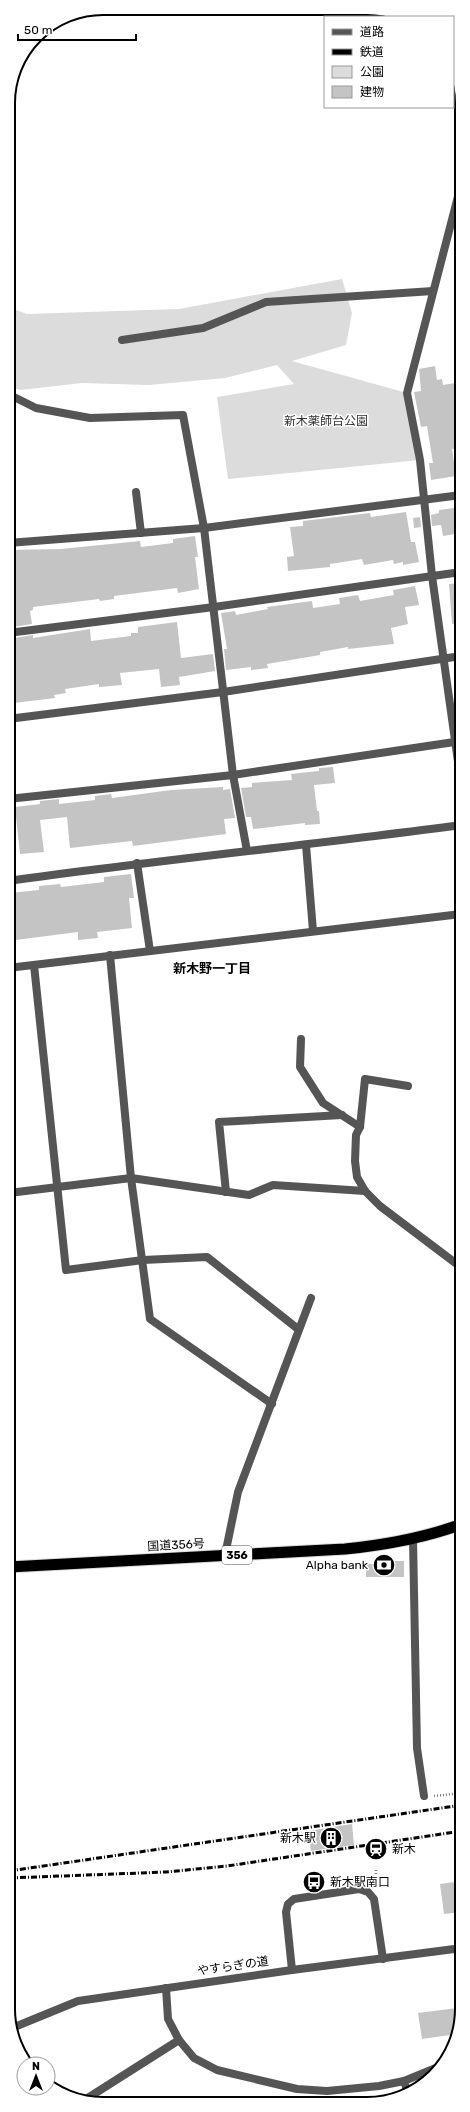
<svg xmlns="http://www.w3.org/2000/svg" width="470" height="2112" font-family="Rubik,'Noto Sans JP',sans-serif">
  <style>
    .green { fill: #dcdcdc }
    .building { fill: #c4c4c4 }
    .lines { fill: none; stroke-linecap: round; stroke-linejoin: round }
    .trunk-casing { stroke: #dbdbdb; stroke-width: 13 }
    .path { stroke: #777; stroke-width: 2.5; stroke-dasharray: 1 2; stroke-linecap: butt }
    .minor { stroke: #555; stroke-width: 8 }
    .tertiary { stroke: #555; stroke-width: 8 }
    .trunk { stroke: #000; stroke-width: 11 }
    .rail { stroke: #000; stroke-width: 3; stroke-dasharray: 6 2 1 2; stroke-linecap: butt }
    .labels { text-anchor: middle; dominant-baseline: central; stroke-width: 3; stroke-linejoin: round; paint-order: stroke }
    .shield { fill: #fff; stroke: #4c4c4c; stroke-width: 1 }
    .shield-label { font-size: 11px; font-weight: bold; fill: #000 }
    .park-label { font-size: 12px; fill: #333; stroke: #fff }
    .street-label { font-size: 12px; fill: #000; stroke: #fff }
    .poi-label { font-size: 12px; fill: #000; stroke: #fff; text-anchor: end }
    .neighbourhood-label { font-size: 13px; font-weight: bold; fill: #000; stroke: #fff }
    .rim { fill: none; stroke: #000; stroke-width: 2 }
  </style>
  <rect width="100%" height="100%" fill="#fff"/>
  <polygon class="green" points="342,279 352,313 346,345 292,361 407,393 420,460 228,479 217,397 294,384 277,365 225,378 149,385 82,383 21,390 8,387 8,307 27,314 179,309"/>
  <g class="building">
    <polygon points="435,366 437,380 442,379 443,385 461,382 461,448 452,449 456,476 431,480 429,463 433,463 427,426 421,427 414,392 421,391 419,369"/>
    <polygon points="454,508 454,511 461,510 461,533 443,536 441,525 432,526 431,515 439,513 439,510"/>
    <polygon points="406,512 411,542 415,542 419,562 403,565 403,562 394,564 393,560 364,565 362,559 330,564 330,567 288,571 287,557 294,556 290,527 303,526 303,521 370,513 371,517"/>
    <polygon points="420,517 421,527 414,528 413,518"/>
    <polygon points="195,536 198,557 195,557 199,589 178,593 177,588 114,596 114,599 100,601 99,599 33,607 33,610 30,611 32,624 13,627 8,591 8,588 11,588 9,550 61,549 140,541 141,547 173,543 173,539"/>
    <polygon points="461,583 461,623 452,624 449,584"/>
    <polygon points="415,586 419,605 405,607 408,624 391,628 394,644 348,649 348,647 320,652 320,655 267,664 268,668 251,670 251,667 226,670 224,649 227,649 221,613 235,611 236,615 268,609 267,607 312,601 313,608 340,604 339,598 358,595 360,601 394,595 393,590"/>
    <polygon points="177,622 181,658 213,654 215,671 179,677 180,685 161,687 159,669 120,673 122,685 99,687 99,684 65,689 66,693 54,695 55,698 14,703 8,654 8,652 15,651 14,638 33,635 33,638 90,629 91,641 131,636 131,633 138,633 138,627"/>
    <polygon points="333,767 335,783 314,785 317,811 319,811 320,824 305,825 305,823 253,829 251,817 246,817 241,788 252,787 252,783 292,780 291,774 319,771 319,768"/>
    <polygon points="223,787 223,790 230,789 235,818 224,819 226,834 133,846 132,841 70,848 67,817 40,820 44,852 20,854 15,807 40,804 40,801 59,799 59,804 95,800 95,796 111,794 112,798 171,790"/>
    <polygon points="131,874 134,898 129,898 132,928 97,932 98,938 78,940 78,932 8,941 8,924 13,924 10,893 39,890 39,886 60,884 61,887 104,882 104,877"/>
    <polygon points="376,1561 404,1561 404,1577 366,1577 366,1564 376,1564"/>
    <polygon points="352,1824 354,1845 311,1851 308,1831"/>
    <polygon points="462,1881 462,1912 444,1914 440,1884"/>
    <polygon points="457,2008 460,2024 457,2034 422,2039 418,2013"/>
  </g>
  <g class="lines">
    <g class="trunk-casing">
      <path id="trunk" d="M 9,1567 L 345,1549 C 385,1545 424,1538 462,1524"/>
    </g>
    <g class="path">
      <polyline points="434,1796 462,1793"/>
      <polyline points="376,1870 376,1875"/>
    </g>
    <g class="minor">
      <polyline points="461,185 407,393 420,460 432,576 461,783"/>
      <polyline points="122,340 203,328 266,302 433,291"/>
      <polyline points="8,394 36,408 90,418 183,415 204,528 233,775 247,851"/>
      <polyline points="136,492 141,533"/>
      <polyline points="8,543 204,528 461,495"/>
      <polyline points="8,633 214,607 461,572"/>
      <polyline points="8,719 223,692 461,656"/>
      <polyline points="8,799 233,775 461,741"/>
      <polyline points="306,845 313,931"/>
      <polyline points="137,863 150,951"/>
      <path d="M 8,881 C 159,860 311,845 461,825"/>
      <polyline points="110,955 131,1178 150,1319 272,1404"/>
      <polyline points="34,965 66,1270 143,1260 207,1257 298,1329"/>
      <polyline points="8,968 461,914"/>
      <polyline points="301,1039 300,1067 323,1103 360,1127"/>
      <polyline points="408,1086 365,1079 360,1127 356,1135 355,1161 357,1177 365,1191 380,1206 462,1268"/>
      <polyline points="226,1192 219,1122 342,1115"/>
      <polyline points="9,1193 131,1178 249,1195 273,1185 365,1191"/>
      <polyline points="413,1539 417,1748 424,1796"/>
      <polyline points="225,1555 238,1492 311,1298"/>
      <polyline points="166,1988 168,2019 179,2040 194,2058 217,2070 297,2089 327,2091 379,2086 404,2081 443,2065"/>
      <polyline points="404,2081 408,2093"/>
      <polyline points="83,2101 179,2040"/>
    </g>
    <g class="tertiary">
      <polyline points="292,1970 286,1912 288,1904 294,1899 359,1889 368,1892 374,1899 383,1959"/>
      <polyline points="12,2028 78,2001 292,1970 462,1948"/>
    </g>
    <use href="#trunk" class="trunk"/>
    <g class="rail">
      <polyline points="9,1871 462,1805"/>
      <polyline points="9,1878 166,1872 227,1866 462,1831"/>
    </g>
  </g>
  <defs>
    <g id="bank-disc" transform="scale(1.15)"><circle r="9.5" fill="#000" stroke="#fff"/><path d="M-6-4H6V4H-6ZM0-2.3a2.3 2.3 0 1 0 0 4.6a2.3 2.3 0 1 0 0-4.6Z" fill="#fff"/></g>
    <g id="building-disc" transform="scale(1.15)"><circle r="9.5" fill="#000" stroke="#fff"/><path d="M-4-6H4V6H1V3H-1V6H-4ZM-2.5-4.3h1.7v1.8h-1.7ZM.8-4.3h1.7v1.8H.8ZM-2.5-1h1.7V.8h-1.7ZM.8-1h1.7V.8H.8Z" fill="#fff"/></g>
    <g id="station-disc" transform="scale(1.15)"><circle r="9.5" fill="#000" stroke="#fff"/><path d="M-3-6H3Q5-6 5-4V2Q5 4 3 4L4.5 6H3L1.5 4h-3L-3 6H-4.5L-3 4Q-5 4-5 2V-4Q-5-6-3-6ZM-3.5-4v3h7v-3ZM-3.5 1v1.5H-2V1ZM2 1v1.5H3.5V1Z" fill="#fff"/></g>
    <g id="bus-disc" transform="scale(1.15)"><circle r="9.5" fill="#000" stroke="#fff"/><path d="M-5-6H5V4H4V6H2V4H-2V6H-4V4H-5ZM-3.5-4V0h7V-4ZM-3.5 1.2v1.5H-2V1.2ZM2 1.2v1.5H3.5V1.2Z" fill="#fff"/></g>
  </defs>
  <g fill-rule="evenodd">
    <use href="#bank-disc" x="384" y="1565"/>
    <use href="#building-disc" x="331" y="1838"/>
    <use href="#station-disc" x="376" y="1849"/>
    <use href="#bus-disc" x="314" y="1882"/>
  </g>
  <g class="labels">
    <rect class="shield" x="222" y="1546" width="30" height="18" rx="3"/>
    <g class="shield-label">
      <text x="237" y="1555">356</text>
    </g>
    <g class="park-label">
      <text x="326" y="421">新木薬師台公園</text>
    </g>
    <g class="street-label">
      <text transform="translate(176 1545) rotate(-3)">国道356号</text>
      <text transform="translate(233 1966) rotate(-8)">やすらぎの道</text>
    </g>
    <g class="poi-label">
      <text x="368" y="1565">Alpha bank</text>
      <text x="316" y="1838">新木駅</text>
      <text x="392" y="1849" text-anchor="start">新木</text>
      <text x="330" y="1882" text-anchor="start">新木駅南口</text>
    </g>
    <g class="neighbourhood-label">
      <text x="212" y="968">新木野一丁目</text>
    </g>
  </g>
  <path d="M0 0H470V2112H0ZM103 15H367A88 88 0 0 1 455 103V2009A88 88 0 0 1 367 2097H103A88 88 0 0 1 15 2009V103A88 88 0 0 1 103 15Z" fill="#fff" fill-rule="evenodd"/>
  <path class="rim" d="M103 15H367A88 88 0 0 1 455 103V2009A88 88 0 0 1 367 2097H103A88 88 0 0 1 15 2009V103A88 88 0 0 1 103 15Z"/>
  <rect x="324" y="16" width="130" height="92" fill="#ffffff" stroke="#999999"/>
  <rect x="332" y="29" width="20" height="6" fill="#555555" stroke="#999999"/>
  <text x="360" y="36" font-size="12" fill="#000000">道路</text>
  <rect x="332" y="49" width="20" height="6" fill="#000000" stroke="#999999"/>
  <text x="360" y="56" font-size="12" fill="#000000">鉄道</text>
  <rect x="332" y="66" width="20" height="12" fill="#dcdcdc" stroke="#999999"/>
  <text x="360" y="76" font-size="12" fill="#000000">公園</text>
  <rect x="332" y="86" width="20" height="12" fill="#c4c4c4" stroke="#999999"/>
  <text x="360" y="96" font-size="12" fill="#000000">建物</text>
  <g transform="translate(36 2076)"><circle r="19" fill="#ffffff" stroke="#999999"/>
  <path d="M0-3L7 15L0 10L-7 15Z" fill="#000000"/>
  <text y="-6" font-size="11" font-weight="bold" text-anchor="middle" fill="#000000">N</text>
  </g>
  <path d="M18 34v6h118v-6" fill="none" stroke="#000000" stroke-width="2"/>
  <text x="24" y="34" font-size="12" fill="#000000" stroke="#ffffff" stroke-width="3" paint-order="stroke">50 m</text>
</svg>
